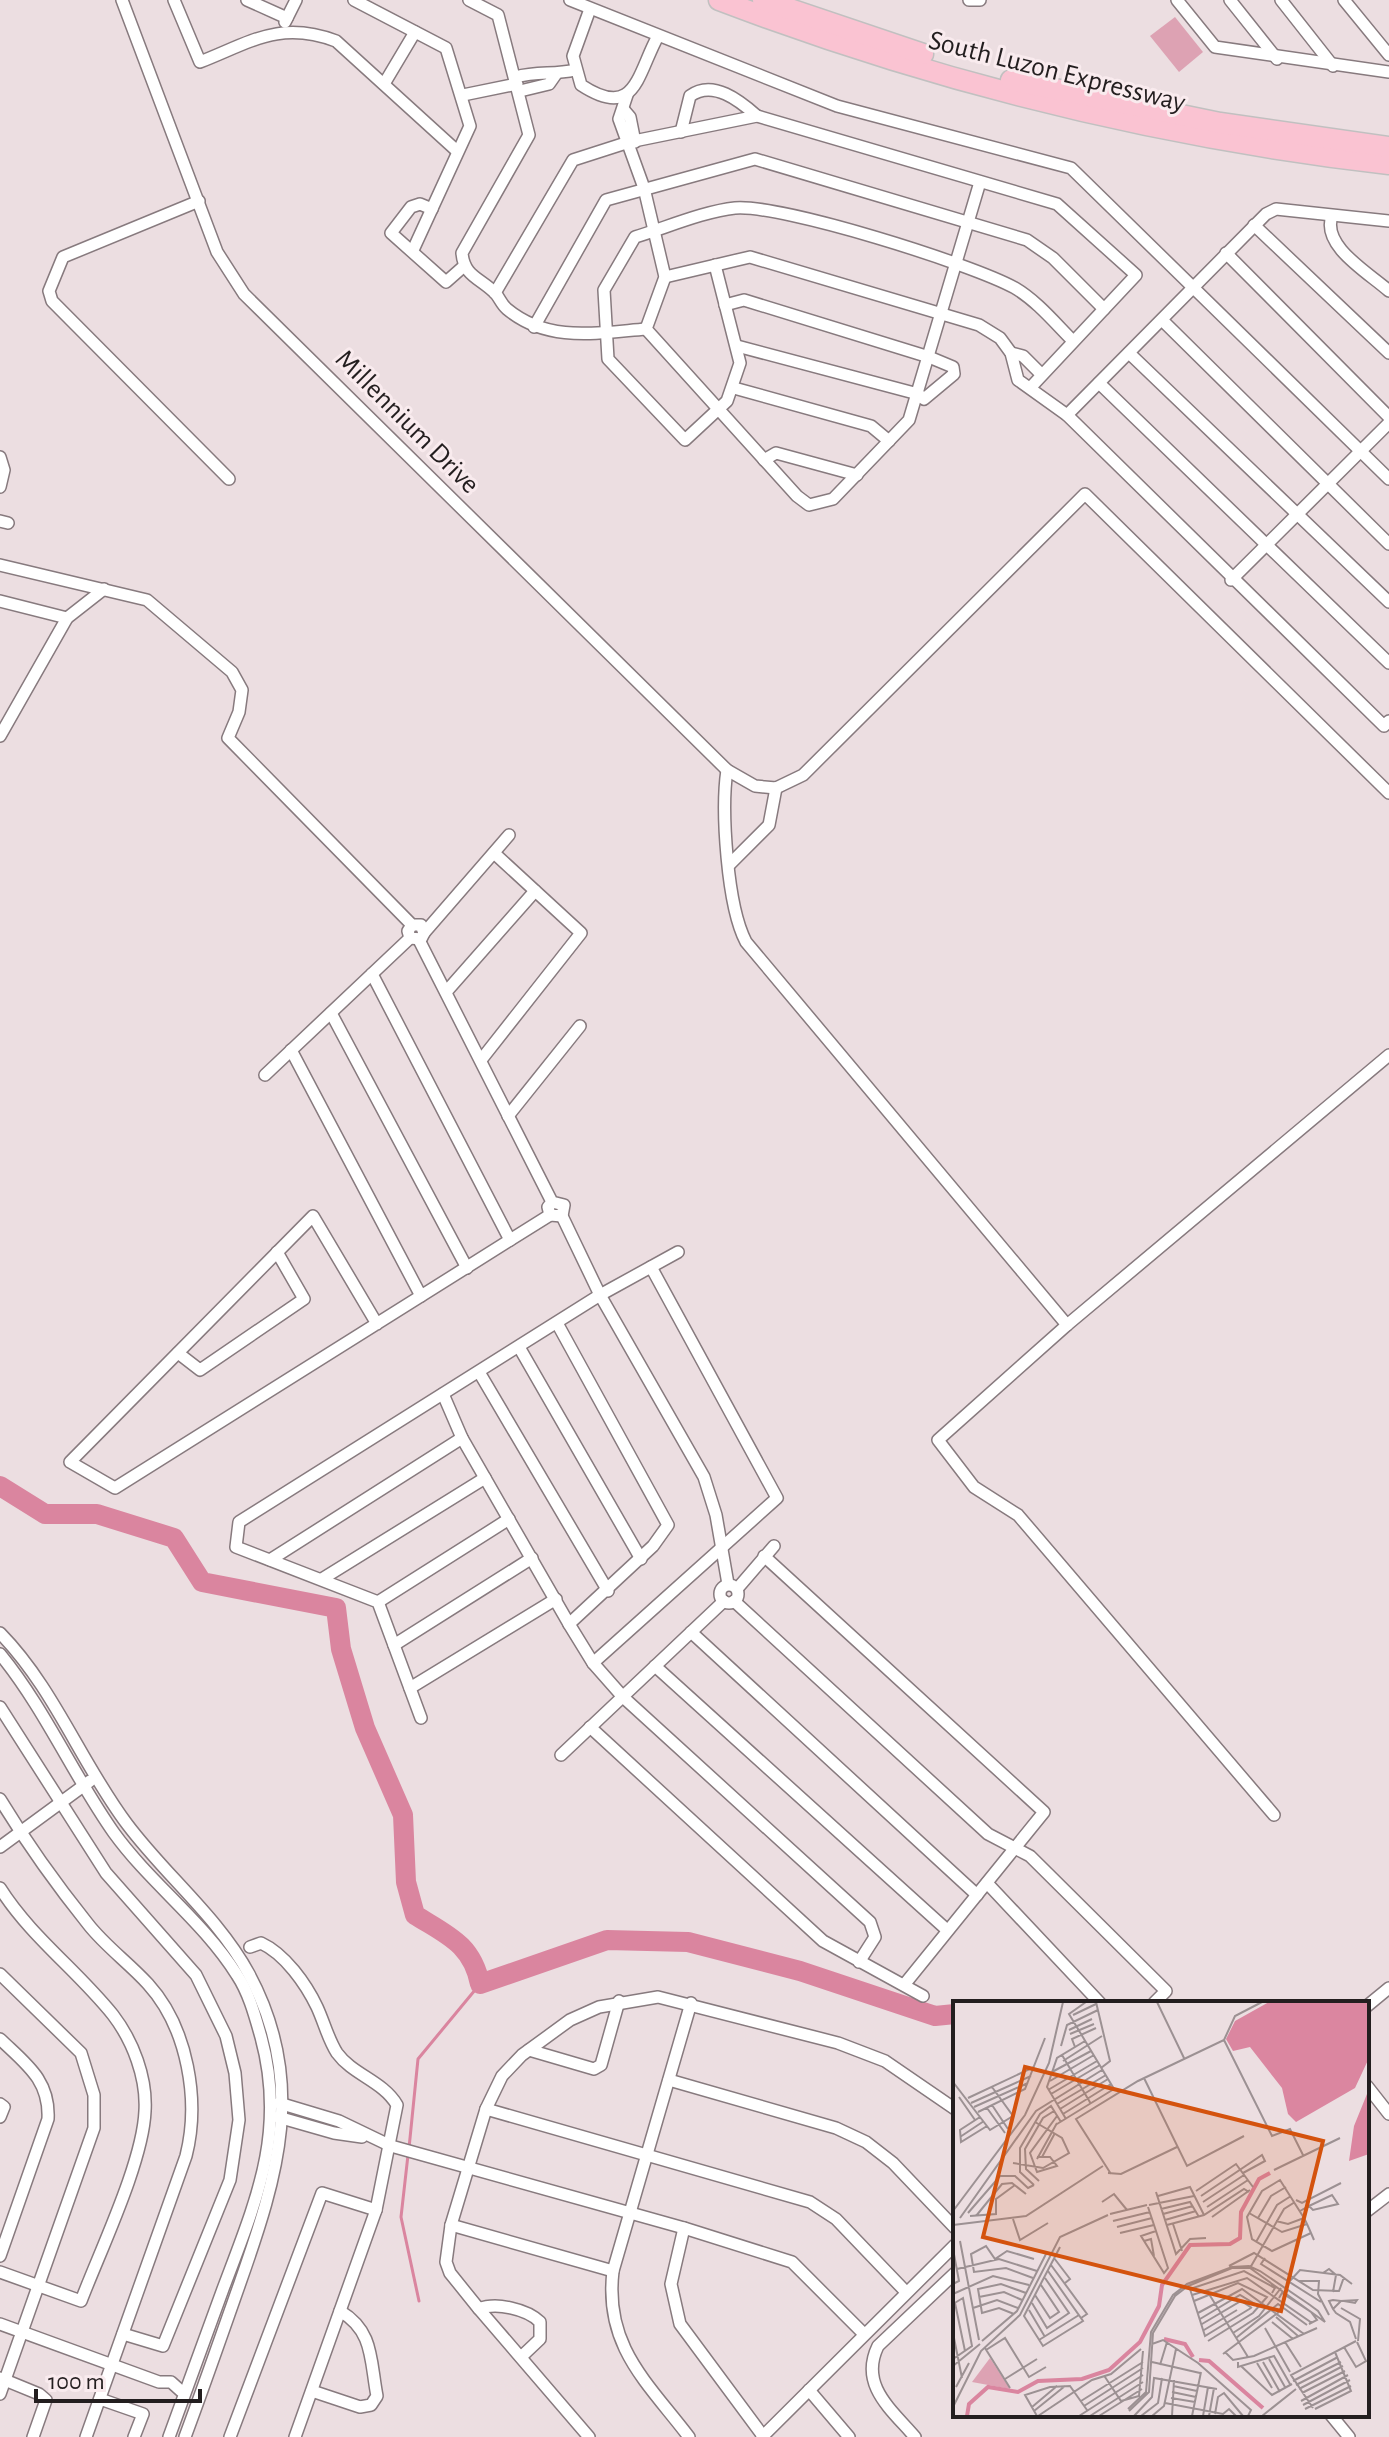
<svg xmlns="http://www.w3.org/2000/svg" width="1389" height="2437" font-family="'Alegreya Sans',sans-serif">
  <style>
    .green { fill: #dda2b3 }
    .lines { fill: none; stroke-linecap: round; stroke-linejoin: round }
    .stream { stroke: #da859f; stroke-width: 3 }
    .river { stroke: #da859f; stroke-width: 20 }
    .street-casing { stroke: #877a7e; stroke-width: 14 }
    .highway-casing { stroke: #c1c0c0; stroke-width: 23 }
    .street { stroke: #fff; stroke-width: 11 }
    .highway { stroke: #fac3d2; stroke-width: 20 }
    .labels { text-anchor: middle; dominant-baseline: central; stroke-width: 6; stroke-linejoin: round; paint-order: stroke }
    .street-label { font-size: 28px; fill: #231e1f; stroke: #f9ebee }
    .inset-river { fill: none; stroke: #da859f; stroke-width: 4 }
    .inset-road { fill: none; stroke: #9c9193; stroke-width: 2 }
    .view { fill: #d4530e; fill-opacity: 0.15; stroke: #d4530e; stroke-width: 4 }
    .inset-edge { fill: none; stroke: #231e1f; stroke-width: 4 }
  </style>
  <rect width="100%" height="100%" fill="#ecdee1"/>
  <polygon class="green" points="1175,17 1203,52 1179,72 1150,36"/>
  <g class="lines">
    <g class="stream">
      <polyline points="409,2148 418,2059 480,1984"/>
      <polyline points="408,2155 401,2217 419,2301"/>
    </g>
    <path class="river" d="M 0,1486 L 45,1514 L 97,1514 L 174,1538 L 202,1582 L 336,1608 L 341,1649 L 365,1728 L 403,1815 L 406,1882 L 415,1915 C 447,1935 472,1944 480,1984 L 607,1940 L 688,1942 L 800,1971 L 935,2016 L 955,2014"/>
    <g class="street-casing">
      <g id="street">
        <polyline points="122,0 217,252 244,294 727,770 755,786 776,788"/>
        <path d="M 174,0 L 200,62 C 251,42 280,20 336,41 L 457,151"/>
        <polyline points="247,0 287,18"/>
        <polyline points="354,0 446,48 470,126 413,250"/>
        <path d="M 469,0 L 498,15 L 529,135 L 462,253 C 464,277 481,278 496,294 C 500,299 502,305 507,309 C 548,343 597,333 646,329"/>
        <polyline points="570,0 837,106 1071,168 1389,479"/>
        <polyline points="969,0 980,0"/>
        <polyline points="1177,0 1215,47 1389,72"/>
        <polyline points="1230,0 1277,59"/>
        <polyline points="1281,0 1333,66"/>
        <polyline points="1344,0 1389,55"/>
        <path d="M 590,9 L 573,56 L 581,85 C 636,121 637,74 658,36"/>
        <polyline points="285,22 296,0"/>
        <path d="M 515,77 C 539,71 553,75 575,70"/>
        <polyline points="384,84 415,32"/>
        <polyline points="520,91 549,84 556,74"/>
        <polyline points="463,95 517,84"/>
        <polyline points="627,95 619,119 644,188 665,277 646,329 797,496 809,505 833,499 909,420 980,182"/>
        <polyline points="624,110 630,117 635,142"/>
        <path d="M 681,132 L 690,96 C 713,79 740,101 757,116"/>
        <polyline points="199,201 63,257 49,291 52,301 229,479"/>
        <polyline points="432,209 420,204 411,207 391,233 446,282 463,267"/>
        <path d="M 1332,216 C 1321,246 1369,273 1389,291"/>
        <polyline points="1254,225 1389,353"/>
        <polyline points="1226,253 1389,417"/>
        <path d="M 715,265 L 740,363 L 727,401 L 685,440 L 608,359 L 604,290 L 635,237 C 665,228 705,211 735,208 C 781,204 972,264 1015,288 C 1037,301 1055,323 1073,341"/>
        <polyline points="665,277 750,257 979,325 1000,338 1011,353 1018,380 1067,415 1384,726 1389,721"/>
        <polyline points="495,293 573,160 629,142 757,116 1057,204 1136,275 1031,387"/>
        <polyline points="725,305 744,300 929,357 953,367 954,374 924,399 918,394 737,346"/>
        <polyline points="1162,320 1389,544"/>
        <polyline points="534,327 606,200 755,159 1027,240 1053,258 1104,309"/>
        <polyline points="1011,353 1023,356 1041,374"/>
        <polyline points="1129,353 1389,602"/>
        <polyline points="1099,383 1389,663"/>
        <polyline points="734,388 871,426 889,441"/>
        <polyline points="1067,415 1266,214 1276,209 1389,221"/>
        <polyline points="0,457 4,470 0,487"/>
        <polyline points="764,460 776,453 857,475"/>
        <polyline points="0,521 8,523"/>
        <polyline points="0,565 147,600 232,672 242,690 239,712 228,738 412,925 421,925 424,933 421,939 410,938 408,931 412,925"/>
        <polyline points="1231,580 1389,423"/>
        <polyline points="0,601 67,618"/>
        <polyline points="0,736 67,618 104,589"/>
        <path d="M 727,770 C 721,810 727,906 746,942 L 1067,1325"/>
        <polyline points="776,788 803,775 1085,494 1389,793"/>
        <polyline points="730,864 769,825 776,788"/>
        <polyline points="424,933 509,835"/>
        <polyline points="419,940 552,1202 548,1207 550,1215 562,1216 564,1205 552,1202"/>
        <polyline points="372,974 510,1240"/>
        <polyline points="446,992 535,891"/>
        <polyline points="331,1013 467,1268"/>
        <polyline points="291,1050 421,1296"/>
        <polyline points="481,1060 581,933 494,853"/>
        <polyline points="265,1075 410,938"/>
        <polyline points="508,1116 580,1026"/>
        <polyline points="562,1216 600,1295 704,1477 716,1515 728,1584"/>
        <polyline points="557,1323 668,1525 653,1546 569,1624"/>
        <polyline points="377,1324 313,1216 70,1462 115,1488 550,1215"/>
        <polyline points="519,1347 641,1559"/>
        <polyline points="178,1353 200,1370 304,1299 277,1252"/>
        <polyline points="479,1372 608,1591"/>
        <polyline points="443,1394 462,1438 569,1624 593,1663 623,1697 870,1922 875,1937 859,1962"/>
        <polyline points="764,1556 1044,1812 904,1985"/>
        <polyline points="270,1560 462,1438"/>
        <polyline points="322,1579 485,1478"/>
        <circle cx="729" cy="1594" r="9"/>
        <polyline points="737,1589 774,1546"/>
        <polyline points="734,1601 988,1834 1030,1856 1166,1991 1154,2003"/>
        <polyline points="378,1602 509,1519"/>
        <polyline points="691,1632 977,1895"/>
        <path d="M 0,1633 C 54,1688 81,1763 127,1824 C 166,1876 218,1917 249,1974 C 307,2082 278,2175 240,2283 C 222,2334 204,2386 185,2437"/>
        <polyline points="394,1645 532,1558"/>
        <path d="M 0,1654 C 45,1709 73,1775 114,1833 C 151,1884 203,1921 237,1975 C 249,1993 255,2016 261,2037 C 287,2132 256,2201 223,2289 C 205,2338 187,2388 169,2437"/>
        <polyline points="593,1663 777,1498 651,1267"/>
        <polyline points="655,1666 947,1930"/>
        <polyline points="410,1688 556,1599"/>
        <polyline points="0,1707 106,1873 196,1975 226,2036 235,2073 239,2120 230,2180 163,2346 123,2334"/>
        <polyline points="421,1718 378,1602 236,1547 239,1522 600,1295 678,1252"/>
        <polyline points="590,1727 823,1941 923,1996"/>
        <polyline points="561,1755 724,1601"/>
        <path d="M 0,1799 C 26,1842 56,1884 88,1924 C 105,1946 129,1963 148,1984 C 188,2028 200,2101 186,2156 L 86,2437"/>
        <polyline points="1274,1815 1018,1515 974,1487 938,1440 1067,1325 1389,1055"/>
        <polyline points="0,1847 90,1781"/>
        <polyline points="987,1883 1100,2003"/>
        <path d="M 0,1888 C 31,1937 77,1970 113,2015 C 133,2041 147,2078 145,2111 C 143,2162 100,2251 81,2301 L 0,2272"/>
        <path d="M 250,1947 L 261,1943 C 285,1954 306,1984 317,2007 C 324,2022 328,2039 337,2053 C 353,2075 383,2081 397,2105 L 376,2210 L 295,2437"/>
        <polyline points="0,1974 81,2053 94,2095 94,2128 0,2394"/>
        <polyline points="1367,2006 1389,1988"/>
        <path d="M 0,2039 C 26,2064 50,2080 48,2119 L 0,2256"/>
        <polyline points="529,2050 594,2069 601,2065 619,2001"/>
        <polyline points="669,2080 836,2128 866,2142 893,2163 955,2228"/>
        <polyline points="1367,2086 1389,2114"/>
        <polyline points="279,2103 339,2121 391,2146 684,2228 792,2262 864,2334"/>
        <polyline points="0,2104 4,2107 0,2117"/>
        <polyline points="486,2109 810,2202 836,2219 906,2292"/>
        <polyline points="278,2117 334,2133 362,2137"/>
        <polyline points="1367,2211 1389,2194"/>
        <polyline points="451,2225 613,2271"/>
        <polyline points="684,2228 671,2284 680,2324 763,2436"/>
        <path d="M 479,2309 C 496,2302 527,2309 540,2322 L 540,2339 L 521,2357"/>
        <polyline points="0,2324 159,2382 171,2382 181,2391"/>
        <polyline points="0,2378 39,2394 46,2400 33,2437"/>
        <polyline points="809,2390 849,2437"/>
        <path d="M 312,2391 L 360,2407 L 371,2405 L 377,2396 C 370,2360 374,2331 340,2311"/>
        <polyline points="100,2399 143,2414 134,2437"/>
        <polyline points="1331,2415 1349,2437"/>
        <polyline points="230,2437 322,2193 376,2210"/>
        <polyline points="589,2437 479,2309 450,2273 446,2262 451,2225 486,2109 502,2076 522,2055 570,2020 599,2007 658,1997 838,2043 885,2061 955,2109"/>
        <path d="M 689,2437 C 647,2382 604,2346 613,2271 L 691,2003"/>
        <polyline points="762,2437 955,2245"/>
        <path d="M 915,2437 C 891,2409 859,2385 878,2346 L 955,2273"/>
      </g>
    </g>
    <g class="highway-casing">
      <g id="highway">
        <path d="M 719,0 C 935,82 1160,138 1389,164"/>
        <polyline points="763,0 923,54"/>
        <polyline points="1011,80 1220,123 1389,147"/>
      </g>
    </g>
    <use href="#street" class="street"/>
    <use href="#highway" class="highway"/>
  </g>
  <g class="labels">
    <g class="street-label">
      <text transform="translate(1057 72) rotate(14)">South Luzon Expressway</text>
      <text transform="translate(407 422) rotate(45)">Millennium Drive</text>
    </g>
  </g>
  <g transform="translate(953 2001)">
    <rect width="416" height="416" fill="#ecdee1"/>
    <path d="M 37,357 L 57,388 L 19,381 Z" fill="#dda2b3"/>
    <path d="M 316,1 L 416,1 L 416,57 L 402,87 L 343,121 L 335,113 L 329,87 L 297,46 L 280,50 L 273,38 L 282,20 ZM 416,88 L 416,153 L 396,160 L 401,125 Z" fill="#db86a0"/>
    <path class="inset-river" d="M 211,338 L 232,343 L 240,356M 246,359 L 256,360 L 310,407M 14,415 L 16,403 L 35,386 L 65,391 L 85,380 L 129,378 L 156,369 L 187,341 L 206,305 L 209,284 L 237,244 L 277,243 L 287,237 L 288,211 L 306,178 L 317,172"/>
    <path class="inset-road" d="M 143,1 L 157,60 L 148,67M 204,1 L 231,57M 120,14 L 143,3M 116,29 L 139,18M 117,33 L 141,23M 271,39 L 319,135 L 337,128 L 350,154M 108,45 L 114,24 L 145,9M 122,46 L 119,38 L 143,27M 109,54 L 138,103M 110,60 L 149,35M 99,71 L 138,50M 191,77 L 234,165 L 291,135M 97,80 L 141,54M 0,81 L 37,129 L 60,115 L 39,86M 95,89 L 144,60M 98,93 L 147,64M 6,96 L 22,119M 15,97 L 81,66M 18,102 L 78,75M 104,103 L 153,74M 39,104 L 55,128M 21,106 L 75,82M 34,107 L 52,132M 107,108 L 155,78M 25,111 L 72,88 L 92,37M 110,113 L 158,83M 27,116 L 7,129 L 8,141 L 34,125M 113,118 L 94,86 L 104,57 L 132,40M 104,123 L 161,88 L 116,13 L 133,1M 7,136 L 31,120M 84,156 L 97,156 L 104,165 L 84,171 L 77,152 L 104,115M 89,156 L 102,132M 84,158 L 104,122M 60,162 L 90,167 L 116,152 L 109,137 L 82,121M 321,169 L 387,137M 155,172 L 168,173 L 224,146M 158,173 L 123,118 L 185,80 L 271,39 L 282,15 L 309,1M 86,180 L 73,168 L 72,148 L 90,117 L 101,110M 81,184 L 67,171 L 67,147 L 87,113 L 98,105 L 108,121M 243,190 L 283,163 L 300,186M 203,191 L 223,253 L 237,238 L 253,237M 205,195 L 237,186 L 251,214M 248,195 L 309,154 L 312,160 L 290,172M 343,199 L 349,202 L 388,182M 149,201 L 161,193 L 174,209M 250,201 L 291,174M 196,204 L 241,195M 195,206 L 203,230 L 215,267 L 211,272 L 188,235 L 203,230M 254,206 L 295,179M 208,208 L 237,201 L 246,216M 0,210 L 72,114 L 96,62 L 110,1M 347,210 L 356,205 L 379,194 L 385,203 L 360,209 L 356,205M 15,212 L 47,175 L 62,175 L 75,187 L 81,184M 296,212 L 329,231 L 354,223M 157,213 L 194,204M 210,213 L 240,205M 17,215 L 43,213 L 43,198 L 62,184M 23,215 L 49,183 L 59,182 L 73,193M 259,216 L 297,189M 7,217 L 83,110 L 149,69M 305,217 L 318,195 L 333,186M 60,218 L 67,239 L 95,222M 212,219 L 243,210M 160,220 L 197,211M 323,220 L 335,223 L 351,217M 220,223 L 229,250M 0,224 L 73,215 L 150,165M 214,224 L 251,214 L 291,188 L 296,191M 164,226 L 199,217M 167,232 L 201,224M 358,232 L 319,250 L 299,238 L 294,216 L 309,190 L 327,179 L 351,217 L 354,223 L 358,232 L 361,239M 7,240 L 26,339M 191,240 L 198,238 L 201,255M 303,241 L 324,204 L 338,195M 0,248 L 6,280 L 0,283M 101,257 L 117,278 L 112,282M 312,257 L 308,263 L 368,301M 98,264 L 134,313 L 128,317M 276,265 L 301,252 L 360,289 L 386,290 L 391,276M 297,267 L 331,208 L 342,201M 4,268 L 46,258 L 84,270M 95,270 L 130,320 L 90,345 L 71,315 L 84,290 L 107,246M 370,272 L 376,268 L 383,274 L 380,291M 80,277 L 53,267 L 21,271 L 18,253 L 33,245 L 42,258 L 54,250 L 81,258M 346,280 L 366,280 L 365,293 L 376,314M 335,282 L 347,269 L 387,274 L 399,283M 0,293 L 40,275 L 76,284M 256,293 L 295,356M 82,294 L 97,317 L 106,311 L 88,284M 239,294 L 294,277 L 359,322M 26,296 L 51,291 L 69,299M 326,297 L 329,292 L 358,311 L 364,319 L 356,323M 241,300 L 285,282 L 314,296 L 300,312 L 255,340M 2,302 L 12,350M 79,302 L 94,327 L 116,312 L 92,277M 0,303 L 10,297 L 19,345 L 0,358M 20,307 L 44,299 L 65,307M 298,307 L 252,335 L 237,288 L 291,270 L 322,287 L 319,292M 388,307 L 407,318 L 405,340M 380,308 L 388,300 L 404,299 L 402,302 L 391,300 L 388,300 L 380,299 L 376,300 L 380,308 L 383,312 L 397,321 L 403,338M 76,309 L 92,336M 245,312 L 289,288 L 351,333M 61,313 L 46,307 L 29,312 L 25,288 L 48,283 L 73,292M 323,316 L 345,335M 247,318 L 287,294 L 307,306M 319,321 L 340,338M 249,323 L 288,300 L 299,307M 312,327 L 337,371M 251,329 L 284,309M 0,332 L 9,377M 280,332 L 306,315 L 328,287M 283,337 L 325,303 L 354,324M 86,339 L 126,314M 29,340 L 64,310 L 94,251M 332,341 L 348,366M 199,343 L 210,339 L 245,362 L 298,409 L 295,415M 391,346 L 403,366 L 413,360 L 404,341M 32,347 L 57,387M 33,349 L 52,337 L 76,376 L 93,366M 272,351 L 280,359 L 301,355 L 364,327M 270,353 L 326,311M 316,358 L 332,386M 199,361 L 247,372M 285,361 L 285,366 L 321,355 L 337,383M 310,361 L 327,391M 304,362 L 319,387M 207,364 L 214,341M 0,365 L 27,343M 288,365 L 319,394 L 339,383M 152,376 L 168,400 L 186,395 L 190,350M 52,378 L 84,358M 340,380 L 385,356M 343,384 L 388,361M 220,385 L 244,390M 3,386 L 16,362M 346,388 L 390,365M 219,391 L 243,396M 349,392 L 392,370M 218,397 L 242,401M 128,400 L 190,361M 348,400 L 395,374M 212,402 L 270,413 L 276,408 L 283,415M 350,404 L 397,379M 131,405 L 190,367M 0,406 L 28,350 L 67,314 L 107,236 L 155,214M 79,406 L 104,385M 360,407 L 338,374 L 403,340M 175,408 L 193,391 L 198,331 L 220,294 L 234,283 L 279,266 L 296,265 L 307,270 L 357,304 L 365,310 L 372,321 L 297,267 L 279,267 L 235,285 L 222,295 L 200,332 L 196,391 L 176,410M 352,408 L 398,385M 362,408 L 398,390 L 382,351M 81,410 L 112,385M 262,413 L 265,396 L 271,392 L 290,415M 84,415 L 72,394 L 97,386 L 117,385 L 134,409M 85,415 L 139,379 L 158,373 L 188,348M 126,415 L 190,374M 137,415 L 190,381M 146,415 L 189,388M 181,415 L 199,396 L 201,377 L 264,388M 188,415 L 205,402 L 209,377M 199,415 L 211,405 L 223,348M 219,415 L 221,379M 239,415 L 248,371M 250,415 L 255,386M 256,415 L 261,387M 309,415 L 343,388"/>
    <path class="view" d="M 72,66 L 370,140 L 328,310 L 30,236 Z"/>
    <rect width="416" height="416" class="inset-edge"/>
  </g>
  <path d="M36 2389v12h164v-12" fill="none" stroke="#231e1f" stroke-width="4"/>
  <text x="48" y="2389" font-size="24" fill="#231e1f" stroke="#f9ebee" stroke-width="6" paint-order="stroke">100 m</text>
</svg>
